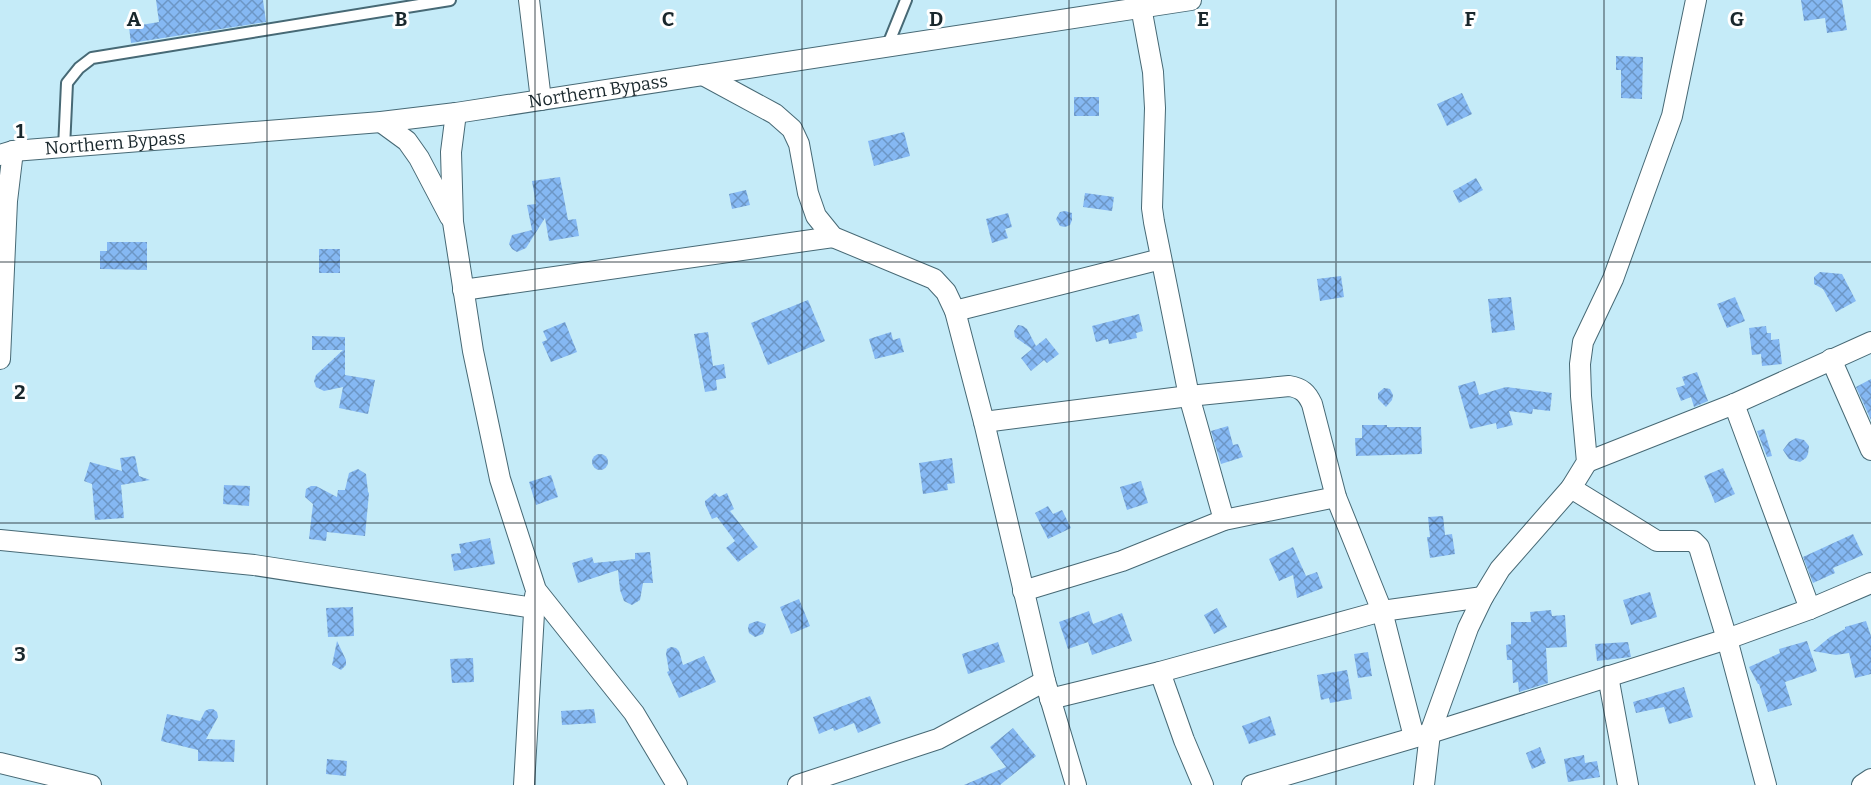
<svg xmlns="http://www.w3.org/2000/svg" width="1871" height="785" font-family="Bitter,serif">
  <style>
    .building { fill: url(#building-cross-hatch) }
    .lines { fill: none; stroke-linecap: round; stroke-linejoin: round }
    .lane-casing { stroke: #476975; stroke-width: 14 }
    .street-casing { stroke: #476975; stroke-width: 22 }
    .lane { stroke: #fff; stroke-width: 10 }
    .street { stroke: #fff; stroke-width: 20 }
    .grid { fill: none; stroke: #19272c; stroke-width: 1.5; stroke-opacity: 0.55 }
    .labels { text-anchor: middle; dominant-baseline: central; stroke-width: 6; stroke-linejoin: round; paint-order: stroke }
    .street-label { font-size: 18px; fill: #19272c; stroke: #fff }
    .grid-label { font-size: 20px; text-anchor: middle; font-weight: bold; fill: #19272c; stroke: #fff; stroke-width: 6; stroke-linejoin: round; paint-order: stroke }
  </style>
  <defs>
    <pattern id="building-cross-hatch" width="8" height="8" patternUnits="userSpaceOnUse" patternTransform="scale(1.5)"><rect width="8" height="8" fill="#85b8f3"/><path d="M0 0l8 8M0 8l8-8" fill="none" stroke="#6c96c5"/></pattern>
  </defs>
  <rect width="100%" height="100%" fill="#c5ebf8"/>
  <g class="building">
    <polygon points="156,0 263,0 266,22 131,43 129,27 159,22"/>
    <polygon points="1801,0 1842,0 1847,30 1827,33 1825,18 1804,21"/>
    <polygon points="1616,56 1643,57 1642,99 1621,98 1621,70 1616,70"/>
    <polygon points="1462,93 1472,114 1447,126 1437,104"/>
    <rect x="1074" y="97" width="25" height="19"/>
    <polygon points="904,132 910,156 874,166 868,141"/>
    <polygon points="560,177 568,220 576,219 579,236 549,241 545,218 526,248 517,252 512,249 509,244 512,235 532,230 527,205 536,204 532,181"/>
    <polygon points="1476,178 1483,190 1459,203 1453,191"/>
    <polygon points="746,190 750,205 732,209 729,194"/>
    <polygon points="1085,193 1114,197 1112,211 1083,207"/>
    <polygon points="1065,211 1072,213 1072,220 1070,225 1065,227 1060,226 1056,219 1060,212"/>
    <polygon points="1008,213 1012,227 1005,229 1008,238 992,243 986,219"/>
    <polygon points="107,242 147,242 147,270 100,269 100,251 107,251"/>
    <rect x="319" y="249" width="21" height="24"/>
    <polygon points="1820,272 1842,274 1856,301 1836,312 1823,289 1814,284 1814,277"/>
    <polygon points="1341,276 1344,297 1320,301 1317,279"/>
    <polygon points="1511,297 1515,330 1492,333 1488,299"/>
    <polygon points="1735,297 1745,321 1727,328 1717,304"/>
    <polygon points="808,300 825,341 768,365 751,323"/>
    <polygon points="1139,314 1143,331 1136,333 1137,338 1109,344 1108,339 1096,342 1092,326"/>
    <polygon points="565,322 577,352 551,362 542,342 547,340 543,331"/>
    <polygon points="1018,325 1023,326 1027,329 1036,346 1046,338 1059,354 1047,363 1044,360 1031,371 1021,358 1032,349 1015,337 1014,331"/>
    <polygon points="1766,326 1767,333 1771,333 1771,340 1779,339 1782,364 1762,366 1761,354 1752,355 1749,328"/>
    <polygon points="708,332 713,366 724,364 726,378 716,380 717,390 705,392 694,334"/>
    <polygon points="891,332 893,340 900,338 904,352 875,359 869,339"/>
    <polygon points="312,336 345,337 345,375 375,380 368,414 339,408 343,387 324,391 316,387 314,381 316,375 343,350 312,350"/>
    <polygon points="1697,372 1708,401 1694,407 1691,397 1681,401 1676,388 1685,385 1682,377"/>
    <polygon points="1871,379 1871,420 1856,387"/>
    <polygon points="1475,381 1479,395 1506,387 1552,393 1550,411 1533,409 1532,414 1509,411 1513,425 1497,429 1496,423 1470,429 1458,386"/>
    <polygon points="1384,388 1390,389 1393,395 1392,400 1386,407 1378,399 1378,393"/>
    <polygon points="1362,425 1387,425 1387,427 1421,427 1422,454 1356,456 1355,438 1362,438"/>
    <polygon points="1228,426 1233,445 1238,444 1243,457 1221,464 1211,431"/>
    <polygon points="1764,429 1772,456 1767,457 1757,431"/>
    <polygon points="1796,438 1804,440 1809,446 1808,454 1806,458 1800,462 1789,459 1783,450 1789,442"/>
    <circle cx="600" cy="462" r="8"/>
    <polygon points="135,456 139,476 150,480 121,485 124,518 95,520 92,484 84,481 90,462 122,471 120,458"/>
    <polygon points="952,458 955,483 947,484 948,490 923,494 919,463"/>
    <polygon points="1723,468 1735,494 1715,503 1704,476"/>
    <polygon points="358,469 366,474 368,492 369,493 365,536 327,532 326,541 309,539 313,504 305,497 306,489 311,486 316,486 337,497 338,490 345,490 349,473"/>
    <polygon points="551,475 558,497 536,505 529,482"/>
    <polygon points="1141,481 1148,503 1127,510 1120,487"/>
    <polygon points="224,485 250,486 249,506 223,504"/>
    <polygon points="715,493 719,497 727,493 734,509 730,511 758,547 738,562 726,548 735,541 717,517 712,519 705,504 705,501"/>
    <polygon points="1048,506 1053,514 1062,510 1071,528 1048,539 1035,513"/>
    <polygon points="1443,516 1445,535 1452,534 1455,554 1430,558 1427,537 1430,537 1428,517"/>
    <polygon points="1853,534 1863,555 1833,568 1835,573 1813,583 1803,557"/>
    <polygon points="490,538 495,564 454,571 451,554 461,553 459,544"/>
    <polygon points="1293,547 1306,576 1317,572 1323,588 1297,598 1293,575 1279,581 1269,559"/>
    <polygon points="650,552 653,583 643,583 640,600 632,605 624,601 620,590 618,570 578,583 572,563 592,557 594,563 635,559 635,553"/>
    <polygon points="1650,592 1657,617 1631,625 1623,600"/>
    <polygon points="799,599 810,626 791,634 780,607"/>
    <polygon points="353,607 354,636 328,637 326,608"/>
    <polygon points="1217,608 1227,627 1214,634 1204,615"/>
    <polygon points="1551,610 1552,616 1565,615 1567,647 1546,648 1548,683 1519,692 1518,682 1513,683 1512,660 1507,660 1506,645 1511,644 1511,622 1531,622 1530,612"/>
    <polygon points="1089,611 1093,624 1122,613 1132,641 1092,655 1088,642 1068,649 1059,622"/>
    <polygon points="757,621 766,624 763,634 755,637 749,633 748,628 749,624"/>
    <polygon points="1866,621 1871,636 1871,674 1855,678 1849,653 1836,655 1813,651 1830,637 1845,629 1845,627"/>
    <polygon points="337,641 346,660 346,665 341,670 332,665"/>
    <polygon points="1807,641 1817,671 1785,682 1792,705 1768,712 1759,684 1758,684 1749,667 1780,653 1779,649"/>
    <polygon points="998,642 1005,662 968,674 962,654"/>
    <polygon points="1628,642 1631,657 1597,661 1595,644"/>
    <polygon points="671,647 676,648 679,651 683,665 704,656 716,682 679,698 667,672 669,671 666,654 667,649"/>
    <polygon points="1368,652 1372,676 1358,678 1354,654"/>
    <polygon points="473,658 474,682 452,683 450,659"/>
    <polygon points="1347,670 1352,699 1330,703 1329,698 1321,700 1317,675"/>
    <polygon points="1684,687 1693,717 1669,724 1664,707 1636,713 1633,702"/>
    <polygon points="870,696 881,723 858,733 854,723 834,731 833,728 819,734 813,717"/>
    <polygon points="209,709 213,709 217,712 218,717 206,739 235,740 234,762 198,761 198,750 161,741 167,714 200,721 205,711"/>
    <polygon points="594,709 596,723 562,725 561,711"/>
    <polygon points="1270,716 1276,735 1249,744 1242,726"/>
    <polygon points="1013,728 1036,756 1000,785 964,785 1006,767 990,747"/>
    <polygon points="1540,747 1546,763 1532,769 1526,753"/>
    <polygon points="1584,755 1585,763 1597,761 1600,777 1568,782 1564,759"/>
    <polygon points="327,759 347,761 346,776 326,774"/>
  </g>
  <g class="lines">
    <g class="lane-casing">
      <g id="lane">
        <polyline points="887,47 906,0"/>
        <polyline points="64,148 67,83 79,68 92,58 450,0"/>
      </g>
    </g>
    <g class="street-casing">
      <g id="street">
        <polyline points="529,0 541,100"/>
        <polyline points="1141,7 1153,72 1155,108 1152,208 1154,222 1189,396 1224,520"/>
        <polyline points="703,75 775,114 792,129 799,144 808,193 816,216 833,237 934,279 946,292 955,311 984,422 1045,681 1076,785"/>
        <polyline points="456,113 451,152 453,222 473,351 500,479 536,590 634,713 677,785"/>
        <polyline points="381,122 407,141 419,158 450,217"/>
        <path id="s1" d="M 0,155 L 13,151 L 381,122 L 456,113 L 1191,0"/>
        <polyline points="463,290 833,237"/>
        <polyline points="955,311 1161,259"/>
        <polyline points="0,359 7,201 13,151"/>
        <polyline points="1831,359 1871,450"/>
        <polyline points="1734,404 1810,609"/>
        <path d="M 984,422 L 1189,396 L 1289,386 C 1302,388 1307,393 1312,404 L 1336,497 L 1382,611 L 1414,737"/>
        <polyline points="1587,462 1734,404 1871,342"/>
        <polyline points="1571,488 1657,541 1693,541 1699,547 1727,639 1766,785"/>
        <polyline points="0,540 254,565 534,608"/>
        <polyline points="1023,591 1122,561 1224,520 1336,497"/>
        <polyline points="1160,672 1184,740 1203,785"/>
        <polyline points="1608,676 1628,785"/>
        <polyline points="1050,699 1160,672 1382,611 1483,597"/>
        <polyline points="0,763 91,785"/>
        <polyline points="524,785 535,596"/>
        <polyline points="798,785 938,739 1045,681"/>
        <polyline points="1252,785 1430,733 1727,639 1810,609 1871,583"/>
        <polyline points="1424,785 1430,733 1468,628 1483,597 1500,569 1571,488 1587,462 1581,396 1580,364 1583,342 1613,279 1672,116 1696,0"/>
        <polyline points="1862,785 1871,779"/>
      </g>
    </g>
    <use href="#lane" class="lane"/>
    <use href="#street" class="street"/>
  </g>
  <path class="grid" d="M 267,0 L 267,785M 535,0 L 535,785M 802,0 L 802,785M 1069,0 L 1069,785M 1336,0 L 1336,785M 1604,0 L 1604,785M 0,262 L 1871,262M 0,523 L 1871,523"/>
  <g class="labels">
    <g class="street-label">
      <text stroke="none"><textPath href="#s1" startOffset="602">Northern Bypass</textPath></text>
      <text stroke="none"><textPath href="#s1" startOffset="116">Northern Bypass</textPath></text>
    </g>
  </g>
  <g class="grid-label">
    <text x="134" y="26">A</text>
    <text x="401" y="26">B</text>
    <text x="668" y="26">C</text>
    <text x="936" y="26">D</text>
    <text x="1203" y="26">E</text>
    <text x="1470" y="26">F</text>
    <text x="1737" y="26">G</text>
    <text x="20" y="138">1</text>
    <text x="20" y="399">2</text>
    <text x="20" y="661">3</text>
  </g>
</svg>
